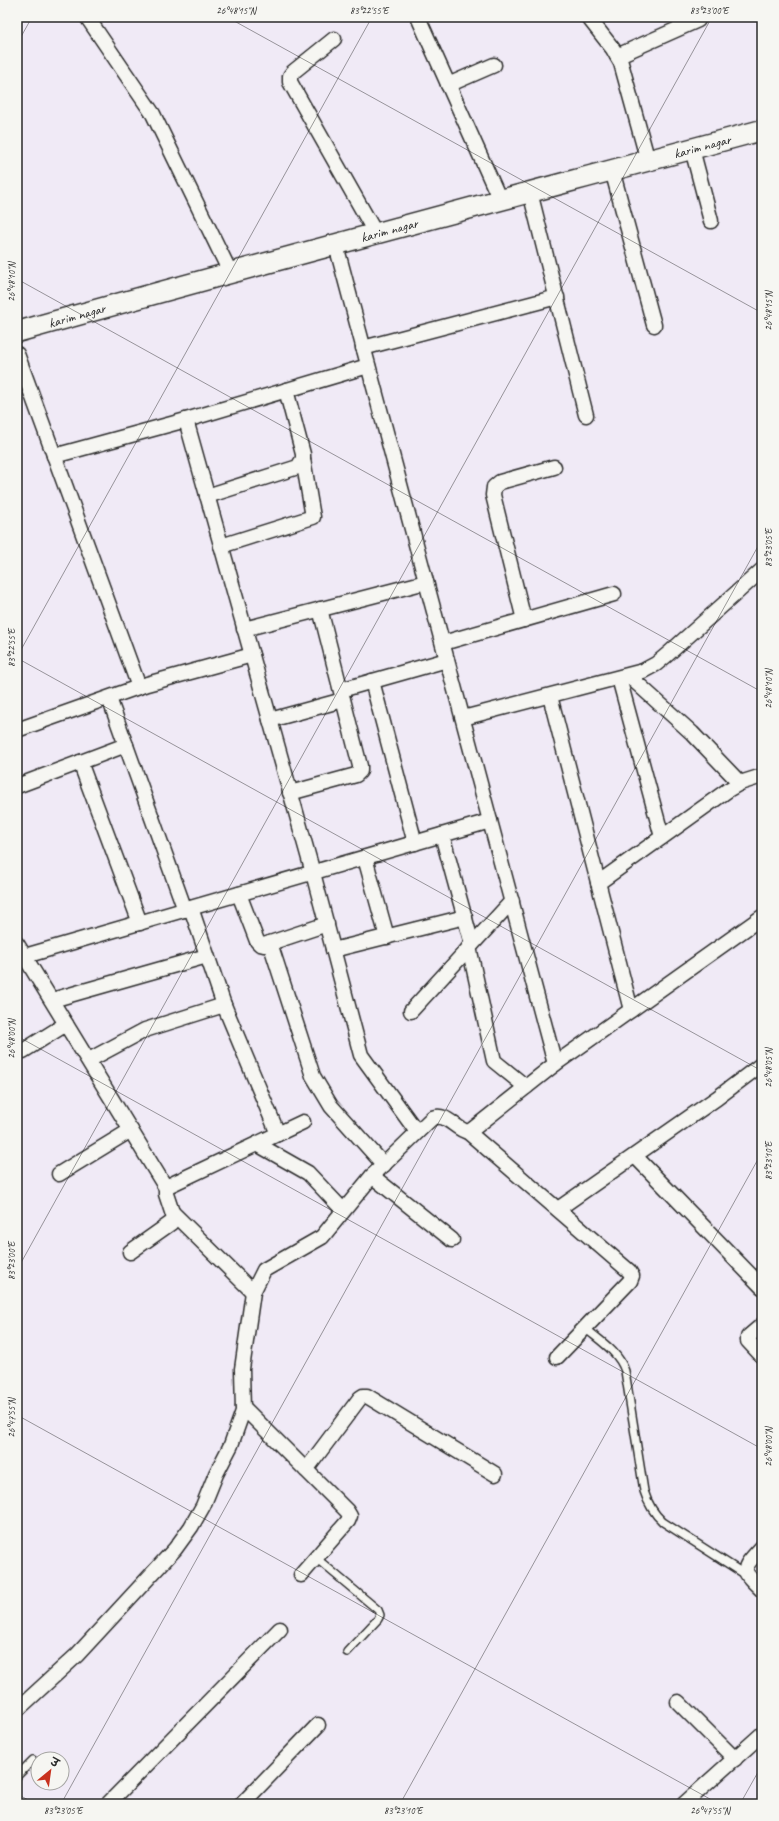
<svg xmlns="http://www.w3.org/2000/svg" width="779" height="1821" viewBox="0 0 779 1821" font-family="Caveat,'Playpen Sans Deva',sans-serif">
<rect width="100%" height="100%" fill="#f0eaf6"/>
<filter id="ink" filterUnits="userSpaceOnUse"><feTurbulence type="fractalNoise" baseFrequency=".025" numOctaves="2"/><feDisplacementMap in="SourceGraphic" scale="8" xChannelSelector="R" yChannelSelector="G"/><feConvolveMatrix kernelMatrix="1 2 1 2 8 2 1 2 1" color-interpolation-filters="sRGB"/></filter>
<g filter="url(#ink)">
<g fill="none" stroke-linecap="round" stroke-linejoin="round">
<g stroke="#2b2b2b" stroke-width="10">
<g id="lane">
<path d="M585,1328C599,1340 619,1352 625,1371L644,1491C648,1504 653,1513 663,1522L746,1575"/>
<polyline points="316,1558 378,1610 380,1615 378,1619 347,1652"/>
<polyline points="17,1776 33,1760"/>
</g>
</g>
<g stroke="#2b2b2b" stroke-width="17">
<g id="street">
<polyline points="87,17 153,114 230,272"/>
<polyline points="418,17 500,200"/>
<polyline points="588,17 613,49 621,63 648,161"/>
<polyline points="334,39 293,72 290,76 290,82 376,234"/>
<polyline points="617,56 698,20"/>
<polyline points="448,85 494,65"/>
<polyline points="692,149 711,221"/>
<polyline points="612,170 654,325"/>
<polyline points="530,192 586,415"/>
<polyline points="336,245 555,1064"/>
<polyline points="363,348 557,297"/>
<polyline points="17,354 139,687"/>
<polyline points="186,420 313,873 361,1055 417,1132"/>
<polyline points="54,456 186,420 368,366"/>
<polyline points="207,496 298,467 303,459 303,454 286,390"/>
<polyline points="221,546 313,517 303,459"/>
<polyline points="524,620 493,495 494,487 500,482 554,467"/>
<polyline points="244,629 426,582"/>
<polyline points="443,643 614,594"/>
<polyline points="629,676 692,733 740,783"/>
<polyline points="619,678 662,837"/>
<polyline points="372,681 415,843"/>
<polyline points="341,690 447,660"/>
<polyline points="550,696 631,1010"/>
<polyline points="109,698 185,910"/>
<polyline points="463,718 643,671 656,664 668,654 762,570"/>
<polyline points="270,720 343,700"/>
<polyline points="17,730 147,684 252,655"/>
<polyline points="80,762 140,923"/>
<polyline points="17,786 126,745"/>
<polyline points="290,793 356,775 360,771 360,766 320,609"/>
<polyline points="442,835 472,944"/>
<polyline points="365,858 387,937"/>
<polyline points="598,883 728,790 740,783 762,776"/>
<polyline points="239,894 257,941 260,944 264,945 327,924"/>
<polyline points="191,908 224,1005 278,1134"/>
<polyline points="270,943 313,1076 331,1106 384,1165"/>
<polyline points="17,944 166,1188"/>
<polyline points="469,947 494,1061 526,1087"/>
<polyline points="333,950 465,917"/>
<polyline points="25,956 490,821"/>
<polyline points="52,1000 207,956"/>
<polyline points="411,1011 512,901"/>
<polyline points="23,1051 66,1024"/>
<polyline points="89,1060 145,1030 224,1005"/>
<polyline points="468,1132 629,1271 632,1276 630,1281 557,1357"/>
<polyline points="257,1144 308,1173 343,1210"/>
<polyline points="635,1156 762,1287"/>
<polyline points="59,1174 131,1130"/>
<polyline points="372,1176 452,1240"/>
<polyline points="558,1209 717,1098 762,1064"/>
<polyline points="173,1213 253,1292"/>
<polyline points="130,1252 171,1223 174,1218 166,1194 166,1188 170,1185 303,1122"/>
<polyline points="762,1325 748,1337 748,1341 762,1356"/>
<polyline points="243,1407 347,1511 350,1516 348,1521 301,1575"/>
<polyline points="306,1470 360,1398 363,1396 367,1396 495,1474"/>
<path d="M762,1547C742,1570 739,1568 762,1590"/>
<polyline points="678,1702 735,1759"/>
<path d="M17,1710L77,1655L175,1549L191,1527L203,1506L216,1474L231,1445L243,1411L242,1369L253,1292L264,1270L322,1237L372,1176L432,1118C447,1112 454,1129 468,1132L473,1129L555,1064L762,917"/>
<polyline points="108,1804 280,1629"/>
<polyline points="242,1804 318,1725"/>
<polyline points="684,1804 762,1734"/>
</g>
</g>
<g stroke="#2b2b2b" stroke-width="23">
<g id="secondary">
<path id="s1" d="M17,332C265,262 513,197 762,130"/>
</g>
</g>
<use href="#lane" stroke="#f6f6f2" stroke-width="7"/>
<use href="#street" stroke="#f6f6f2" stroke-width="14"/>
<use href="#secondary" stroke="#f6f6f2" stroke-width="20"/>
</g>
</g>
<path fill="none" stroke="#2b2b2b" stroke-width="1" stroke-opacity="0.45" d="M227,17L762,313M17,44L32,17M17,279L762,692M17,657L372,17M17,658L762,1071M17,1036L762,1449M17,1270L712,17M17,1415L719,1804M17,1794L36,1804M61,1804L762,539M400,1804L762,1152M740,1804L762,1765"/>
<g text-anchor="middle" stroke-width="3" stroke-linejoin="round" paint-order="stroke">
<g font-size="14" fill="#2b2b2b" stroke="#f6f6f2">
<text dy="5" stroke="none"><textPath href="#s1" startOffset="710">karim nagar</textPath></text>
<text dy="5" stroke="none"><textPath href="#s1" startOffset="386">karim nagar</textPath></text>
<text dy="5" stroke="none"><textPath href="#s1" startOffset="62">karim nagar</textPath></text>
</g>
</g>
<rect width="779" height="1821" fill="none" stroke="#f6f6f2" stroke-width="44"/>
<g transform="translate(50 1771) rotate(29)"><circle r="19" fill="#f6f6f2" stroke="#a5a5a2"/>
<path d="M0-3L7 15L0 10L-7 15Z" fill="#c8321e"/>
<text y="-6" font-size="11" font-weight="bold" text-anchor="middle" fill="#2b2b2b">उ</text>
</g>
<rect x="22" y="22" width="735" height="1777" fill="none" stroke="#2b2b2b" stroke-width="1.5"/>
<g font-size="10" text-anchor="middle" fill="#2b2b2b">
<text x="236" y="14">26°48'15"N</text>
<text x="369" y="14">83°22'55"E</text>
<text x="709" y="14">83°23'00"E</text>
<text transform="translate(11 282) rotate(-90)" y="4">26°48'10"N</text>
<text transform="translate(768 311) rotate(-90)" y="4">26°48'15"N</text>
<text transform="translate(768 548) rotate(-90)" y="4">83°23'05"E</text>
<text transform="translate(11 648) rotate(-90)" y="4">83°22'55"E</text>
<text transform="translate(768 689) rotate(-90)" y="4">26°48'10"N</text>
<text transform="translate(11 1039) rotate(-90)" y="4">26°48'00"N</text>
<text transform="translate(768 1068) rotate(-90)" y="4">26°48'05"N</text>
<text transform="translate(768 1161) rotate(-90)" y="4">83°23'10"E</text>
<text transform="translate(11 1261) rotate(-90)" y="4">83°23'00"E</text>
<text transform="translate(11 1418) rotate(-90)" y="4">26°47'55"N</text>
<text transform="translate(768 1447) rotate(-90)" y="4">26°48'00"N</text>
<text x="63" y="1814">83°23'05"E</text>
<text x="403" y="1814">83°23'10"E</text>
<text x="710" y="1814">26°47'55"N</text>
</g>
</svg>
